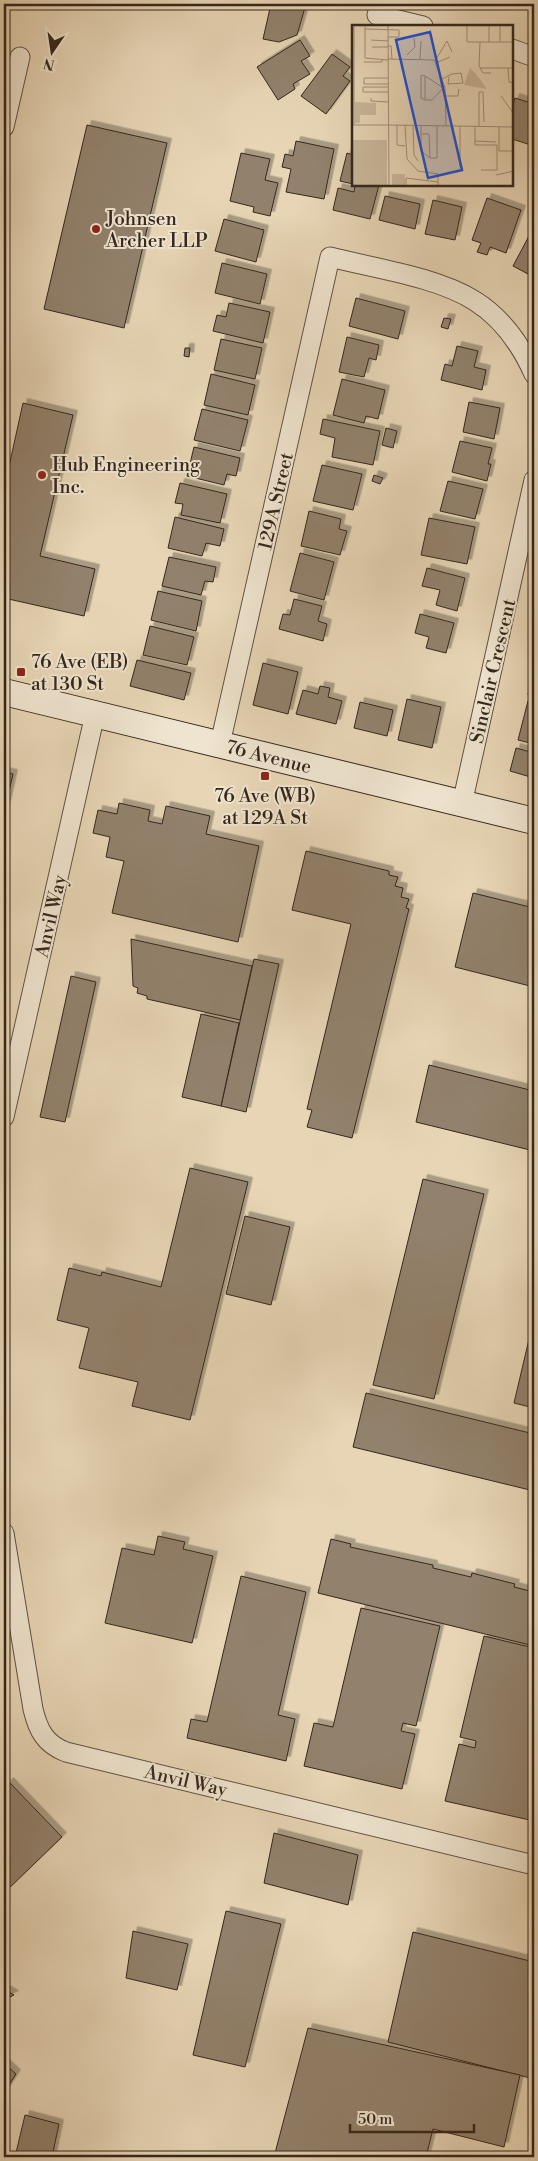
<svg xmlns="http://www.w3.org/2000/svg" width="538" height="2161" viewBox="0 0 538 2161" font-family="'Libre Bodoni',serif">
<defs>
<filter id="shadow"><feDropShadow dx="4.5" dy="-4.5" stdDeviation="0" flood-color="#0004"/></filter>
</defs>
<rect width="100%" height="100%" fill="#e7d5b5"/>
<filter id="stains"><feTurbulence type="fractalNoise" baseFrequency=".004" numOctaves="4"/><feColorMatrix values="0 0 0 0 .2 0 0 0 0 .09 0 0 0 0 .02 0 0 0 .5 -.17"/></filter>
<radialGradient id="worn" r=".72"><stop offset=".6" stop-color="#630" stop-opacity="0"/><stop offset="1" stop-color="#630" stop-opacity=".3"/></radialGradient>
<g fill="#92816c" stroke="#35271c" filter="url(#shadow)">
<polygon points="271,4 306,4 297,35 279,42 263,39"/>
<polygon points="515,4 534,4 534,8"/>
<polygon points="300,40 310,56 301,61 310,74 293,84 295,89 278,100 257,67"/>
<polygon points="332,54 350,67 343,76 350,81 326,114 301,96"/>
<polygon points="515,98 534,104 534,146 512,139 512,107"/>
<polygon points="87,125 167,143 124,328 44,309"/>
<polygon points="296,141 334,149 324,199 286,192 291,169 282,167 285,154 293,156"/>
<polygon points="241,153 270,159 265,180 278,183 270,216 253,212 254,207 230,201"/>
<polygon points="347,153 353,155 353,184 340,181"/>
<polygon points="355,185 379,185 370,219 333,210 338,188 354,192"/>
<polygon points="385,196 420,204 415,229 379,220"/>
<polygon points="487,198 521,210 506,253 490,247 487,255 477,252 481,243 472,240"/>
<polygon points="433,200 462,207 455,240 425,234"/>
<polygon points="224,219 264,230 256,262 215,251"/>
<polygon points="529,236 534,239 534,267 532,266 528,274 513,266"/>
<polygon points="222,263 267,274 260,304 215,293"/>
<polygon points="356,298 405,311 398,339 349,326"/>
<polygon points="229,303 270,312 263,343 213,331 217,315 226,317"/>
<polygon points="444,318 451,319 448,329 441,327"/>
<polygon points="347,337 379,345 376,360 369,358 364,377 339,372"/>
<polygon points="221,339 262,348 255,379 214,370"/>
<polygon points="457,346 478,351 474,367 486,370 482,390 441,380 445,364 452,366"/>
<polygon points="185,348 190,348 189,357 184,356"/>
<polygon points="211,374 255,385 248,415 204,405"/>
<polygon points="342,379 385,390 378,419 366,416 364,423 333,415"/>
<polygon points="469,402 500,408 494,439 463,432"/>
<polygon points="23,403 73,415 40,556 95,569 84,616 4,598 4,489"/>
<polygon points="202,409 248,420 240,451 194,440"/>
<polygon points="323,419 380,431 373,465 332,457 335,438 320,434"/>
<polygon points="386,428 397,431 393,448 382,445"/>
<polygon points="460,441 492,448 488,464 491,464 487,481 452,472"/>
<polygon points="194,447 240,458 236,476 227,474 224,485 187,476"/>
<polygon points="322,465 362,474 353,510 313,501"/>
<polygon points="374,475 383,478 380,484 372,481"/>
<polygon points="448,481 483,489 475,519 440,511"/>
<polygon points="180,483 227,494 220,523 181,515 183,504 175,503"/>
<polygon points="309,511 341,519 339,529 347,531 340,555 301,546"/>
<polygon points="175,517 224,529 220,546 206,543 202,556 168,548"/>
<polygon points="429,518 475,527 467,564 421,555"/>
<polygon points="300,553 334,562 324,600 290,591"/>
<polygon points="169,557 216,567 213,582 205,581 201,595 162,586"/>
<polygon points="427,568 465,578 457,611 436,605 440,590 422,586"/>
<polygon points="158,591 202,601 196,631 151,620"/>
<polygon points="294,599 322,606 318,621 327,624 323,641 279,629 283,614 290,615"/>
<polygon points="420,614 454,623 446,653 426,648 429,637 415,633"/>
<polygon points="150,626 194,637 187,665 143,655"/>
<polygon points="137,660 191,673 184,700 130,686"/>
<polygon points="263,663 298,672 288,714 253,705"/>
<polygon points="534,663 534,697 528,695"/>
<polygon points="320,686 330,688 328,697 342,701 336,724 296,714 303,690 318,694"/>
<polygon points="407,699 441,707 432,748 398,740"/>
<polygon points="528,701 534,703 534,744 518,740"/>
<polygon points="360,702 393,710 387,736 354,728"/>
<polygon points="516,748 534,753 534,778 510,771"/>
<polygon points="4,772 13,774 4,814"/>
<polygon points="119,803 150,810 148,821 162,824 166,806 210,816 206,834 259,846 238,942 112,913 124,861 106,857 110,837 93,833 98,810 117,814"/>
<polygon points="306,851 389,871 389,875 398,877 395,886 403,888 401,897 409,899 406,908 409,909 352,1138 307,1127 312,1110 307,1109 351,924 292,910"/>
<polygon points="473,893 534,908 534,987 455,967"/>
<polygon points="131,939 252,966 240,1020 147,999 147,996 137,993 138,988 133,986"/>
<polygon points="254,959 279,964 246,1112 221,1106"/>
<polygon points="71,976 96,982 65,1122 40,1117"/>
<polygon points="201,1014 239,1023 221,1106 182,1097"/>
<polygon points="429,1065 534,1091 534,1151 416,1122"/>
<polygon points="190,1168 248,1182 190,1420 132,1406 138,1382 79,1368 89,1328 57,1320 69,1268 101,1276 102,1272 161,1287"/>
<polygon points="423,1179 484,1194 434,1399 373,1385"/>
<polygon points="245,1216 290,1227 271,1305 226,1294"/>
<polygon points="534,1318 534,1408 514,1403"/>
<polygon points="366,1393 534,1434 534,1491 353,1447"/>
<polygon points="158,1536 185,1542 183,1549 213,1556 192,1643 105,1623 122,1548 154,1555"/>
<polygon points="331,1539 351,1544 350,1547 433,1565 433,1568 471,1577 472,1573 515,1584 514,1587 534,1592 534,1646 318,1593"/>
<polygon points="241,1576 306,1592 278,1715 295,1719 286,1761 187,1738 191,1719 207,1722"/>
<polygon points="361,1608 440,1626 416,1726 403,1723 401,1731 415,1734 402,1789 304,1766 314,1723 333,1727"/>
<polygon points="484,1636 534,1648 534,1821 445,1801 459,1744 475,1748 476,1741 460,1737"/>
<polygon points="9,1782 62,1837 4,1893 4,1788"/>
<polygon points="274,1833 358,1855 348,1905 264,1883"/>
<polygon points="226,1911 281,1924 245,2067 193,2055"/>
<polygon points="133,1931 188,1944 177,1990 126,1978"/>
<polygon points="413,1932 534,1962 534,2079 388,2042"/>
<polygon points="4,1989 14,1995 4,2000"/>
<polygon points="308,2028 520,2075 504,2147 433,2129 426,2157 274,2157"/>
<polygon points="4,2063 16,2074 4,2093"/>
<polygon points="25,2115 59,2124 52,2157 15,2157"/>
</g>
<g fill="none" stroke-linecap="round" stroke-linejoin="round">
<g stroke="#625242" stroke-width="21">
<g id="minor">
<polyline points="380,4 377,15 423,26"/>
<polyline points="512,49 534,57"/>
<polyline points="4,127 20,57"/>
<path d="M220,744L330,257C373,268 438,277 475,301C502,318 521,345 534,374"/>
<polyline points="462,804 534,480"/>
<polyline points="4,1117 95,714"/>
<path d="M4,1533L33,1709C38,1730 45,1744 66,1752L534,1865"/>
</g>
</g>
<g stroke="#35271c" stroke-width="28">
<polyline id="secondary" points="4,692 534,821"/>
</g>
<use href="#minor" stroke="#efe4cf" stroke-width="19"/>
<use href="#secondary" stroke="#efe4cf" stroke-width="26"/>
</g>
<g fill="#8f2418" stroke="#efe4cf" stroke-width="2">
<circle cx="96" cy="229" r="5"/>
<circle cx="42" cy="475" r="5"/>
<rect x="16" y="667" width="10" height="10" rx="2.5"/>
<rect x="260" y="771" width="10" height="10" rx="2.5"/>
</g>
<g text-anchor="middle" stroke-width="4" stroke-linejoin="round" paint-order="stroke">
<g font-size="19" fill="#35271c" stroke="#efe4cf" text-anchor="start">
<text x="106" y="225">Johnsen<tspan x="106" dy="22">Archer LLP</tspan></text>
<text x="52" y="471">Hub Engineering<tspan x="52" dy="22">Inc.</tspan></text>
<text x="31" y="668">76 Ave (EB)<tspan x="31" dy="22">at 130 St</tspan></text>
<text x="265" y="802" text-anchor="middle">76 Ave (WB)<tspan x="265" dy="22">at 129A St</tspan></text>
</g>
<g font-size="19" fill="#35271c" stroke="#efe4cf">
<text transform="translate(275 501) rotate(-77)" y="7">129A Street</text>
<text transform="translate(492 671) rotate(-77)" y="7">Sinclair Crescent</text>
<text transform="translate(269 756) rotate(14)" y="7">76 Avenue</text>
<text transform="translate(50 916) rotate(-77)" y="7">Anvil Way</text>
<text transform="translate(186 1780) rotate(13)" y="7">Anvil Way</text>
</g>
</g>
<g transform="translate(352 25)">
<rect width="161" height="161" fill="#e7d5b5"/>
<path d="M0,115H35V161H0Z" fill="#c9b79b"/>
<path d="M118,43L124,49L135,64L112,60ZM3,77L24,78V90H8V98H3Z" fill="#c9b79b"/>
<path d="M5,119L29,120V136L5,135ZM0,145H8V161H0ZM40,149H53V161H40Z" fill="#c9b79b"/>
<path fill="none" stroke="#a08f78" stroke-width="1" d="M13,0V33L36,35M36,0L37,161M115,0V17H162M137,0V17M148,0V17M13,4L47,5V12H36M19,15L36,16M128,17L127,41L131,48H139M36,21H39L40,34M20,22H36M55,30L63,22L62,13M36,34L82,35L93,62L94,101M68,34L69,16M83,36L95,16L100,27M12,37H30V34M84,38L98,32M128,43H162M156,43L157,57L162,58M73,51L90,62M36,53H12V59H36M90,54L100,49L109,48L111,58L96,59L97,52M36,62H11V67H36M94,71H106L107,64M149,71L162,89M19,73V76L36,77M73,74V51L69,50V73L73,75H80L93,61M1,100H37M2,100V0M37,100L162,102M45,100V120L53,121M53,100L55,134L66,146L86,149V161M69,100V126L78,133H85V101M61,101L62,130L66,136M127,101V67H131L132,97M108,102V142L111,143M123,102V120H145V145H129M147,102V126H162M69,109H77L78,133M123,116L144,117M144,150L162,146M54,161V153L86,157"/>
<path fill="#1d4ed8" fill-opacity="0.15" stroke="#1d4ed8" stroke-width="2.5" d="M78,7L110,145L76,153L44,15Z"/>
<rect width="161" height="161" fill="none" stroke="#35271c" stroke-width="2.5"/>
</g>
<rect width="538" height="2161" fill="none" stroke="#e7d5b5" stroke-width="20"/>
<rect x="5" y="5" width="528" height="2151" fill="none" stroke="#35271c" stroke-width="2.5"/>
<rect x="10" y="10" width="518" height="2141" fill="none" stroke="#35271c"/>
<g transform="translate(52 52) rotate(193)" stroke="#efe4cf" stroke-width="4" paint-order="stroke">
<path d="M0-4L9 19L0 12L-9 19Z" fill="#35271c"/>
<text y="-8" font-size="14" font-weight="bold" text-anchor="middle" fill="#35271c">N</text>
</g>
<path d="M350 2124v8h124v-8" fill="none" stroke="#35271c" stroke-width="2.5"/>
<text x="358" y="2124" font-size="15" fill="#35271c" stroke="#efe4cf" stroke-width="4" paint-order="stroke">50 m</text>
<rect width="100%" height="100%" filter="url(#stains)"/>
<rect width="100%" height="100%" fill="url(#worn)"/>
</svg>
